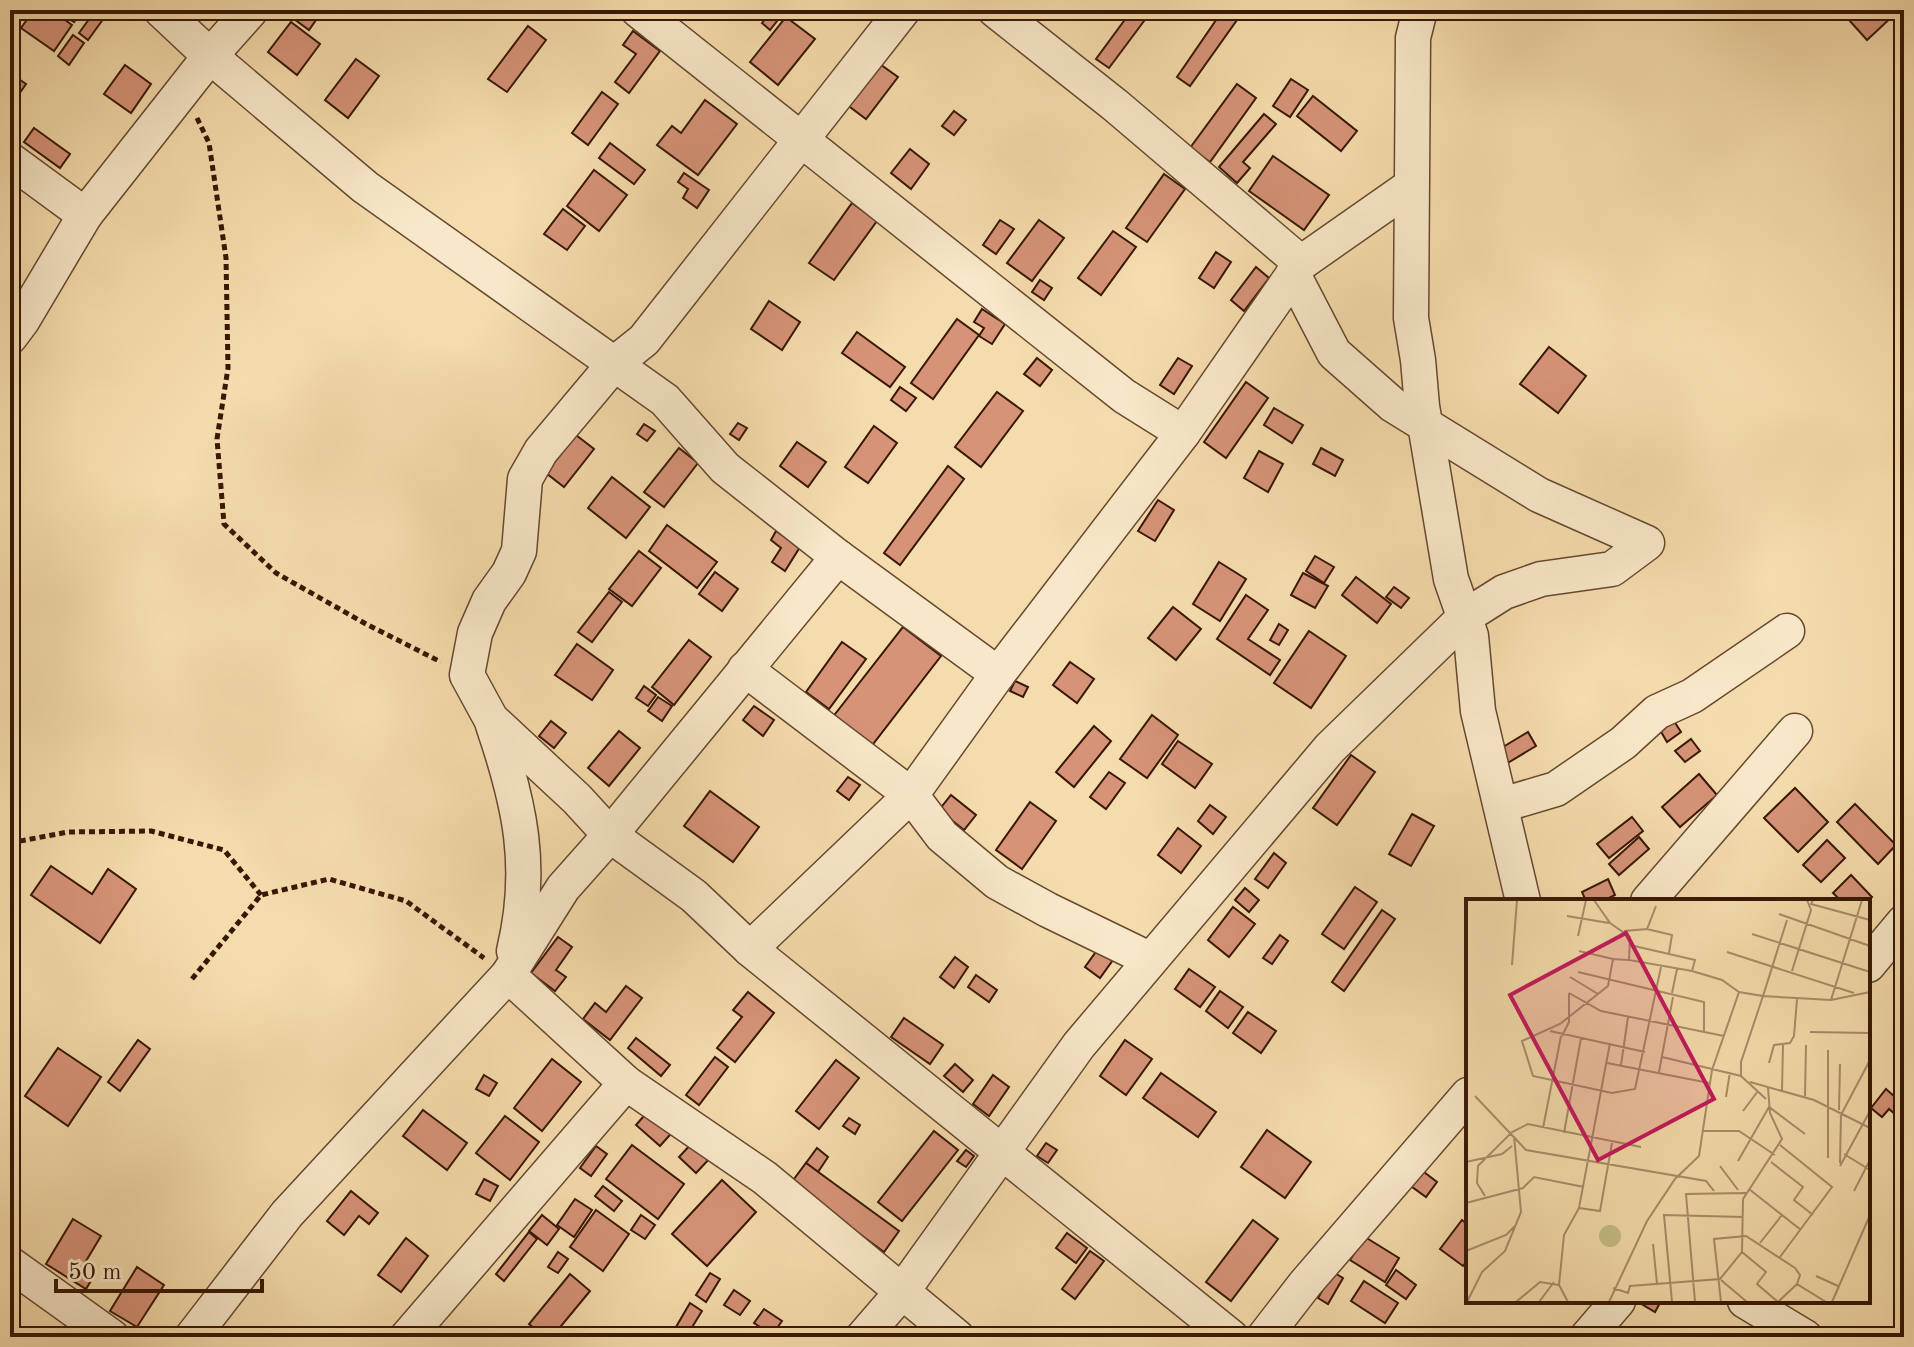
<svg xmlns="http://www.w3.org/2000/svg" width="1914" height="1347" viewBox="0 0 1914 1347" font-family="'Old Standard TT',serif">
<rect width="100%" height="100%" fill="#f5dcac"/>
<filter id="stains"><feTurbulence type="fractalNoise" baseFrequency=".0025" numOctaves="4"/><feColorMatrix values="0 0 0 0 .2 0 0 0 0 .09 0 0 0 0 .02 0 0 0 .5 -.17"/></filter>
<radialGradient id="worn" r=".72"><stop offset=".6" stop-color="#630" stop-opacity="0"/><stop offset="1" stop-color="#630" stop-opacity=".3"/></radialGradient>
<g fill="#d69378" stroke="#381706" stroke-width="2">
<polygon points="34,10 51,10 72,25 54,51 21,28"/>
<polygon points="57,10 83,10 74,22"/>
<polygon points="301,10 323,10 309,30 294,19"/>
<polygon points="772,10 784,12 770,30 762,23"/>
<polygon points="1132,10 1138,10 1147,17 1109,68 1096,59"/>
<polygon points="1223,10 1237,20 1190,86 1177,77"/>
<polygon points="1840,10 1892,10 1895,14 1867,40"/>
<polygon points="95,11 104,18 88,40 79,33"/>
<polygon points="786,17 815,39 778,85 750,62"/>
<polygon points="291,22 320,44 297,75 268,52"/>
<polygon points="528,26 546,40 507,92 488,79"/>
<polygon points="633,31 660,51 629,93 615,82 636,54 623,45"/>
<polygon points="73,35 84,43 69,65 58,56"/>
<polygon points="356,59 379,76 348,118 325,100"/>
<polygon points="877,62 898,77 866,119 846,104"/>
<polygon points="125,65 151,84 131,113 104,94"/>
<polygon points="10,73 26,84 10,107"/>
<polygon points="1291,79 1308,90 1290,117 1273,106"/>
<polygon points="1237,84 1256,98 1210,162 1190,148"/>
<polygon points="602,92 618,104 588,145 572,133"/>
<polygon points="1313,96 1357,131 1341,151 1297,116"/>
<polygon points="705,100 737,124 698,175 657,145 672,126 681,133"/>
<polygon points="954,111 966,120 954,135 942,126"/>
<polygon points="1264,114 1276,124 1243,162 1250,168 1237,183 1219,167"/>
<polygon points="34,128 70,154 60,168 24,142"/>
<polygon points="610,143 645,170 634,184 599,158"/>
<polygon points="910,149 929,164 911,189 891,173"/>
<polygon points="1273,156 1329,195 1304,230 1249,191"/>
<polygon points="594,170 627,195 599,231 567,206"/>
<polygon points="684,173 709,190 697,208 683,198 688,189 678,182"/>
<polygon points="1164,174 1185,189 1147,242 1126,228"/>
<polygon points="852,203 877,221 834,280 809,263"/>
<polygon points="563,209 585,226 567,250 544,234"/>
<polygon points="1000,220 1014,229 996,254 983,245"/>
<polygon points="1039,220 1064,238 1032,281 1007,263"/>
<polygon points="1113,231 1136,247 1101,295 1078,278"/>
<polygon points="1216,252 1231,262 1214,288 1199,278"/>
<polygon points="1256,267 1269,278 1244,311 1231,300"/>
<polygon points="1040,280 1052,288 1044,300 1032,292"/>
<polygon points="769,301 800,322 782,350 751,329"/>
<polygon points="982,309 1005,324 992,344 979,336 984,328 974,322"/>
<polygon points="957,319 979,335 933,399 911,383"/>
<polygon points="857,332 905,367 890,387 842,353"/>
<polygon points="1549,347 1586,376 1558,413 1520,384"/>
<polygon points="1037,358 1052,370 1040,386 1024,374"/>
<polygon points="1178,358 1192,366 1174,394 1160,385"/>
<polygon points="1246,382 1268,398 1226,458 1204,442"/>
<polygon points="900,387 916,398 906,411 891,400"/>
<polygon points="997,392 1023,411 981,467 955,447"/>
<polygon points="1274,408 1303,425 1292,443 1264,425"/>
<polygon points="738,423 747,428 739,440 730,434"/>
<polygon points="644,424 655,431 647,441 637,434"/>
<polygon points="874,426 897,443 868,483 845,467"/>
<polygon points="576,435 594,449 564,487 546,473"/>
<polygon points="797,442 826,462 808,487 780,466"/>
<polygon points="679,448 698,463 664,507 644,492"/>
<polygon points="1321,448 1343,460 1335,476 1313,464"/>
<polygon points="1259,451 1283,464 1268,492 1244,478"/>
<polygon points="948,466 964,479 900,565 884,553"/>
<polygon points="612,477 650,507 626,538 588,508"/>
<polygon points="1158,500 1174,510 1155,541 1138,531"/>
<polygon points="667,525 717,562 697,588 649,551"/>
<polygon points="776,531 800,547 785,571 772,562 781,548 771,540"/>
<polygon points="639,551 661,568 632,606 609,589"/>
<polygon points="1315,556 1334,567 1324,583 1306,571"/>
<polygon points="1219,562 1246,579 1220,621 1193,604"/>
<polygon points="715,572 738,589 722,611 699,594"/>
<polygon points="1303,573 1328,586 1315,608 1291,595"/>
<polygon points="1356,577 1391,604 1377,623 1342,595"/>
<polygon points="1394,587 1409,598 1401,608 1386,597"/>
<polygon points="609,592 622,602 592,642 578,632"/>
<polygon points="1246,595 1268,610 1248,639 1280,660 1270,675 1217,639"/>
<polygon points="1173,607 1201,629 1176,660 1148,638"/>
<polygon points="1279,624 1288,630 1279,645 1270,640"/>
<polygon points="903,627 941,656 870,748 832,718"/>
<polygon points="1309,631 1346,656 1311,708 1274,683"/>
<polygon points="689,640 711,657 674,705 652,687"/>
<polygon points="842,642 866,659 829,709 806,692"/>
<polygon points="577,644 613,670 592,700 555,675"/>
<polygon points="1070,662 1094,679 1077,703 1053,685"/>
<polygon points="1015,681 1028,687 1023,697 1010,691"/>
<polygon points="644,686 656,695 648,706 636,698"/>
<polygon points="658,697 672,706 662,721 648,711"/>
<polygon points="754,706 774,720 763,736 743,720"/>
<polygon points="1152,715 1178,735 1147,778 1120,759"/>
<polygon points="551,721 566,733 554,748 539,736"/>
<polygon points="1674,721 1681,732 1667,742 1660,730"/>
<polygon points="1094,726 1111,741 1074,787 1056,772"/>
<polygon points="619,731 640,748 609,786 588,768"/>
<polygon points="1528,732 1536,746 1506,764 1498,750"/>
<polygon points="1691,739 1700,751 1685,762 1675,751"/>
<polygon points="1178,741 1212,764 1195,788 1162,764"/>
<polygon points="1351,755 1375,772 1337,825 1313,808"/>
<polygon points="1109,772 1125,783 1106,809 1090,797"/>
<polygon points="1699,774 1717,795 1680,827 1662,807"/>
<polygon points="848,777 860,785 849,800 837,791"/>
<polygon points="1795,788 1828,822 1798,852 1764,818"/>
<polygon points="710,791 759,827 733,862 684,826"/>
<polygon points="951,795 976,815 964,830 939,810"/>
<polygon points="1030,802 1056,821 1022,869 996,850"/>
<polygon points="1855,804 1896,845 1878,864 1837,822"/>
<polygon points="1210,805 1226,817 1213,834 1198,821"/>
<polygon points="1412,814 1434,826 1411,866 1389,854"/>
<polygon points="1632,817 1643,831 1609,858 1597,844"/>
<polygon points="1178,828 1201,846 1181,873 1158,855"/>
<polygon points="1639,837 1649,849 1619,875 1609,864"/>
<polygon points="1827,840 1845,858 1821,882 1803,865"/>
<polygon points="1274,853 1286,863 1268,888 1255,879"/>
<polygon points="51,866 92,894 108,869 136,889 100,943 31,895"/>
<polygon points="1851,875 1872,897 1868,901 1841,901 1833,893"/>
<polygon points="1608,879 1615,895 1603,901 1586,901 1582,892"/>
<polygon points="1355,887 1377,902 1344,949 1322,934"/>
<polygon points="1245,888 1259,900 1249,912 1235,900"/>
<polygon points="1233,907 1255,924 1229,957 1208,940"/>
<polygon points="1382,910 1395,919 1344,991 1332,982"/>
<polygon points="1280,935 1288,941 1272,964 1263,958"/>
<polygon points="558,937 572,947 556,970 566,977 555,991 531,973"/>
<polygon points="1103,942 1118,953 1100,978 1085,967"/>
<polygon points="955,957 968,967 954,988 940,977"/>
<polygon points="1189,969 1215,987 1200,1007 1175,989"/>
<polygon points="976,975 997,990 989,1002 968,987"/>
<polygon points="626,986 642,998 610,1040 583,1019 595,1003 606,1012"/>
<polygon points="1220,991 1243,1007 1228,1028 1206,1011"/>
<polygon points="748,992 774,1013 735,1062 717,1048 742,1017 733,1010"/>
<polygon points="1248,1012 1276,1031 1261,1053 1233,1033"/>
<polygon points="904,1018 943,1045 930,1064 891,1037"/>
<polygon points="636,1038 670,1065 661,1076 628,1048"/>
<polygon points="138,1040 150,1049 120,1091 108,1082"/>
<polygon points="1125,1040 1152,1059 1126,1095 1100,1076"/>
<polygon points="58,1048 101,1077 68,1126 25,1096"/>
<polygon points="715,1057 728,1067 699,1105 686,1095"/>
<polygon points="552,1059 581,1082 542,1131 514,1108"/>
<polygon points="836,1060 859,1078 819,1129 796,1111"/>
<polygon points="955,1064 973,1080 963,1092 944,1076"/>
<polygon points="1161,1073 1216,1112 1198,1137 1143,1098"/>
<polygon points="484,1075 497,1083 489,1096 476,1089"/>
<polygon points="993,1075 1009,1087 989,1116 973,1104"/>
<polygon points="1886,1089 1904,1105 1904,1122 1889,1109 1882,1117 1871,1108"/>
<polygon points="651,1108 676,1128 660,1146 636,1125"/>
<polygon points="423,1110 467,1143 447,1170 403,1136"/>
<polygon points="505,1116 539,1142 510,1180 476,1153"/>
<polygon points="849,1118 860,1125 855,1134 843,1126"/>
<polygon points="1267,1130 1311,1162 1285,1198 1241,1167"/>
<polygon points="934,1131 958,1150 902,1221 878,1202"/>
<polygon points="694,1141 711,1157 696,1173 679,1157"/>
<polygon points="1046,1143 1057,1150 1048,1163 1037,1156"/>
<polygon points="632,1145 684,1184 658,1219 606,1179"/>
<polygon points="596,1146 607,1154 591,1176 580,1168"/>
<polygon points="817,1148 828,1157 818,1172 806,1163"/>
<polygon points="966,1150 974,1156 966,1167 957,1161"/>
<polygon points="806,1163 899,1231 884,1252 791,1183"/>
<polygon points="1420,1169 1437,1182 1426,1197 1408,1184"/>
<polygon points="484,1179 498,1186 490,1201 476,1194"/>
<polygon points="722,1180 756,1212 707,1266 672,1234"/>
<polygon points="603,1186 622,1201 614,1211 595,1196"/>
<polygon points="351,1191 378,1213 369,1224 359,1216 344,1235 327,1221"/>
<polygon points="575,1199 592,1210 574,1237 557,1225"/>
<polygon points="596,1210 629,1234 603,1271 570,1247"/>
<polygon points="542,1215 559,1229 547,1245 529,1231"/>
<polygon points="641,1215 655,1225 645,1239 631,1230"/>
<polygon points="73,1219 101,1236 80,1271 92,1279 86,1289 46,1264"/>
<polygon points="1253,1220 1278,1239 1231,1301 1206,1282"/>
<polygon points="1462,1220 1468,1225 1468,1260 1463,1266 1440,1249"/>
<polygon points="529,1232 537,1239 504,1281 496,1274"/>
<polygon points="1067,1233 1087,1248 1076,1263 1056,1248"/>
<polygon points="1365,1237 1399,1258 1385,1282 1350,1260"/>
<polygon points="406,1238 428,1256 401,1292 378,1275"/>
<polygon points="1090,1251 1104,1261 1075,1299 1062,1289"/>
<polygon points="558,1252 568,1259 558,1273 548,1267"/>
<polygon points="137,1267 164,1285 137,1327 110,1311"/>
<polygon points="1396,1270 1416,1285 1406,1299 1386,1285"/>
<polygon points="1333,1272 1343,1278 1328,1304 1318,1298"/>
<polygon points="710,1273 720,1279 706,1302 696,1295"/>
<polygon points="570,1274 590,1291 552,1337 545,1337 529,1324"/>
<polygon points="1364,1281 1398,1303 1385,1323 1351,1301"/>
<polygon points="734,1290 750,1301 740,1315 724,1305"/>
<polygon points="1641,1301 1661,1301 1655,1312 1640,1303"/>
<polygon points="690,1303 702,1311 686,1337 682,1337 673,1332"/>
<polygon points="764,1309 782,1321 772,1335 754,1323"/>
</g>
<g fill="none" stroke-linecap="round" stroke-linejoin="round">
<g stroke="#674830" stroke-width="37">
<g id="minor">
<polyline points="161,10 210,56 365,187 665,400 725,468 838,557 998,674"/>
<polyline points="638,10 1124,396 1183,433"/>
<polyline points="903,10 644,340 614,364 541,451 525,479 519,551 509,573 489,601 475,633 467,675 491,719 577,799 610,835 694,896 750,949 1231,1337"/>
<polyline points="995,10 1115,105 1301,263"/>
<polyline points="1420,10 1413,38 1411,318 1418,360 1422,406 1451,579 1471,636 1478,711 1523,901"/>
<polyline points="10,160 85,215"/>
<polyline points="10,337 22,321 85,215 210,56 251,10"/>
<polyline points="745,669 911,795 942,836 997,882 1048,910 1149,959"/>
<path d="M493,725C520,804 534,868 514,951"/>
<polyline points="1502,805 1556,789 1623,743 1657,712 1692,696 1787,631"/>
<polyline points="1648,901 1795,731"/>
<polyline points="750,949 911,795 998,674 1183,433 1301,263 1411,186"/>
<polyline points="1868,965 1904,922"/>
<polyline points="508,975 626,1083 765,1178 957,1337"/>
<polyline points="10,1264 112,1337"/>
<polyline points="1745,1301 1805,1337"/>
<polyline points="192,1337 287,1214 508,975 563,888 610,835 838,557"/>
<polyline points="407,1337 626,1083"/>
<polyline points="863,1337 901,1293 1079,1045 1330,748 1466,616 1504,592 1541,579 1612,569 1647,543 1539,495 1393,405 1334,353 1293,274"/>
<polyline points="1264,1337 1305,1284 1468,1095"/>
<polyline points="1587,1337 1618,1301"/>
</g>
</g>
<g stroke="#381706" stroke-width="5" stroke-dasharray="6 4" stroke-linecap="butt">
<polyline points="197,118 209,143 226,258 228,368 217,439 224,524 276,573 366,624 441,662"/>
<polyline points="10,843 68,832 151,831 224,850 261,895"/>
<polyline points="192,979 261,895 329,879 406,901 484,958"/>
</g>
<use href="#minor" stroke="#f8e8c9" stroke-width="34"/>
</g>
<g transform="translate(1466 899)">
<rect width="404" height="404" fill="#f5dcac"/>
<path d="M133 337a11 11 0 1 1 22 0a11 11 0 1 1-22 0Z" fill="#c4be84"/>
<path fill="none" stroke="#a98d6a" stroke-width="2" d="M128,1L144,24L164,38L163,61L226,72L256,81L273,93L297,97L321,21M347,1L345,5L404,21M313,15L404,47M101,17L143,24M181,30L206,36L203,54M158,32L181,30L190,7M286,35L404,73M112,37L120,1M164,46L229,61L226,72M113,52L147,60M261,53L388,94M163,61L147,60L142,87L94,125L56,142L67,177L146,194L169,190L195,68M46,66L51,1M326,72L345,11L341,1M112,73L238,103V132M104,78L132,95M103,94L135,112L258,137M206,94L211,70M365,101L396,1M84,132L179,153M344,133L404,134M96,137L103,123V94M362,151V259M196,158L275,177L300,200M141,164L243,184M303,164L308,146L324,144L328,137L331,100M155,166L162,118M193,173L207,98M275,177V163L297,97L365,101L404,93M284,183L348,201L404,229M316,191L317,146M9,197L60,251L240,282L248,292M339,197L340,146M260,198L264,173M373,211L374,165M277,212L292,192M376,214L404,161M77,229L95,137M236,232H273L309,256M98,234L115,139M378,255L404,271M272,262L303,208L339,235M0,263L36,255L46,247M305,263L337,288L328,301L347,316M374,264L375,214M254,267L272,291M374,267L404,212M283,290L335,331M388,292L404,261M19,297L11,284L12,267L46,233L62,225L175,248M0,304L57,289L68,278L118,288M113,309L134,312L146,244M294,344L316,316M187,345L191,385M0,352L40,336L49,327M276,353L300,373L291,385L312,403M314,358L366,288L314,246M350,377L372,387M255,381L281,403M147,389L162,394L164,387L254,380L276,353L277,300L316,240L304,214L302,189M1,403L16,373L39,352L55,313L48,237M50,403L74,383L93,386M73,403L88,383M102,403L93,386L98,336L113,309L144,144M143,403L181,322L209,280L233,257L246,171L273,93M206,403L198,316L277,318M229,403L220,295L280,294M255,403L248,340L280,337L329,369L334,376L331,385L360,403M312,403L331,385M366,403L404,316"/>
<path fill="#c2185b" fill-opacity="0.15" stroke="#c2185b" stroke-width="4" d="M160,34L248,200L132,261L44,96Z"/>
<rect width="404" height="404" fill="none" stroke="#381706" stroke-width="4"/>
</g>
<rect width="1914" height="1347" fill="none" stroke="#f5dcac" stroke-width="40"/>
<rect x="12" y="12" width="1890" height="1323" fill="none" stroke="#381706" stroke-width="4"/>
<rect x="20" y="20" width="1874" height="1307" fill="none" stroke="#381706" stroke-width="2"/>
<path d="M56 1279v12h206v-12" fill="none" stroke="#381706" stroke-width="4"/>
<text x="68" y="1279" font-size="24" fill="#381706" stroke="#f8e8c9" stroke-width="6" paint-order="stroke">50 m</text>
<rect width="100%" height="100%" filter="url(#stains)"/>
<rect width="100%" height="100%" fill="url(#worn)"/>
</svg>
